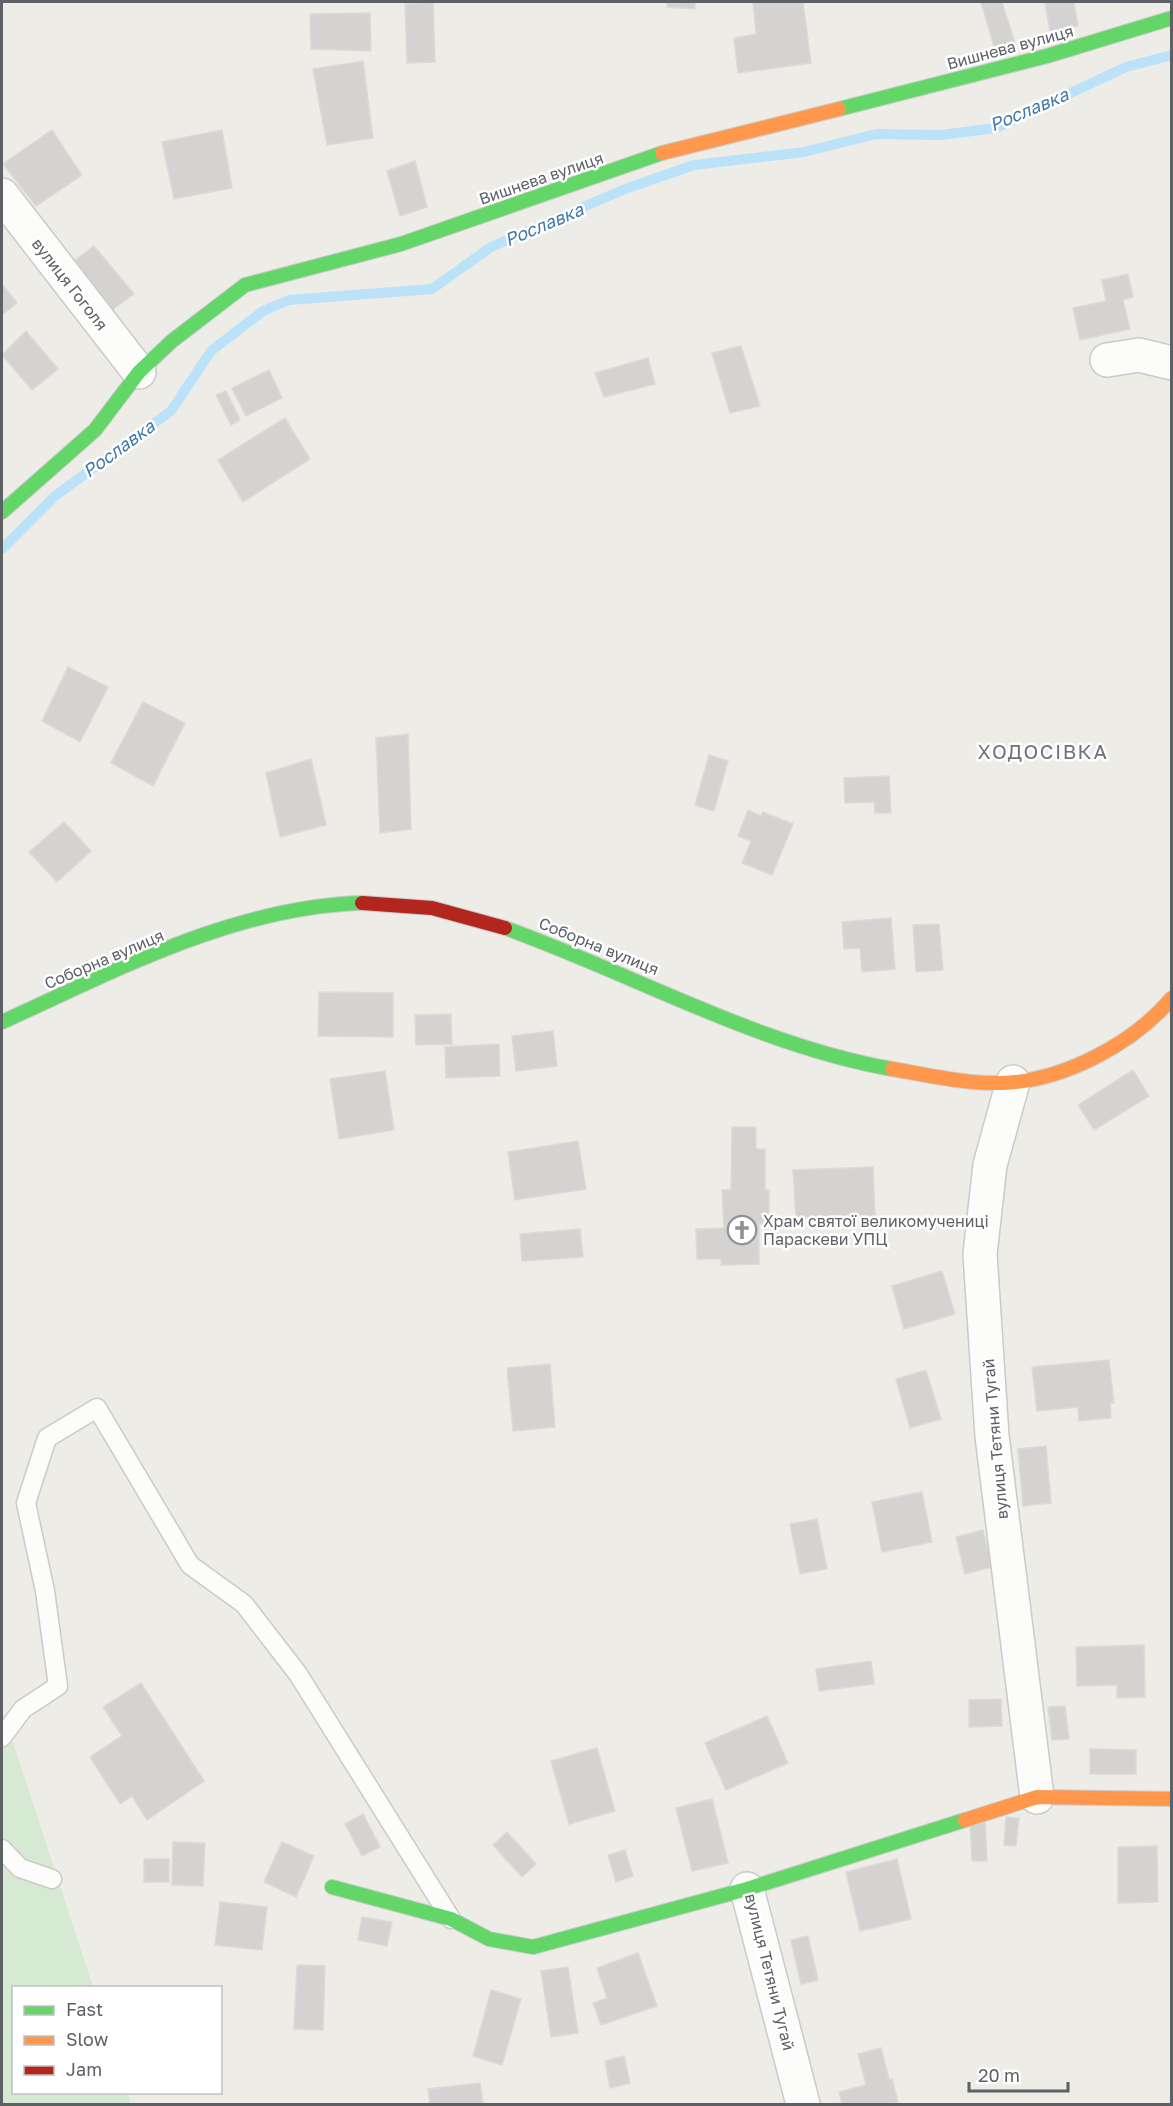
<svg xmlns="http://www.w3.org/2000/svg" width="1173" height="2106" viewBox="0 0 1173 2106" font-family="'Golos Text',sans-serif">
<rect width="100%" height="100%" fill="#edece7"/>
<polygon fill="#d6e9d3" points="2,1709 93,1987 14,1988 14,2092 128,2093 131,2104 2,2104"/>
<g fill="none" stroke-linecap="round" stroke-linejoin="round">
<polyline stroke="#bbe2f8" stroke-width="10" points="2,549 55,496 171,411 211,351 263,311 289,300 432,289 491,247 625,189 694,165 804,152 876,134 941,135 996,128 1126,67 1172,55"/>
</g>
<g fill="#d4d3d1" stroke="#dcdad6" stroke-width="1.5">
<polygon points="433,2 435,62 407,63 405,4"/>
<polygon points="667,2 695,2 695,9 667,7"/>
<polygon points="753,2 803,2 811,63 738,73 734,38 756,34"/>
<polygon points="981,2 1002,2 1015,43 995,50"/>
<polygon points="1045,2 1074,2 1078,26 1050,32"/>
<polygon points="370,13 371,51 311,49 310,14"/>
<polygon points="363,61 373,138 327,145 313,69"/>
<polygon points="52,130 82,175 36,206 3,164"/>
<polygon points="222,130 232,188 174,199 162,142"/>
<polygon points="415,161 427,207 400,216 387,171"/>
<polygon points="94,246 134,294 112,310 73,262"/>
<polygon points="1128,274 1133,297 1123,300 1130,329 1080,340 1073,308 1106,301 1102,280"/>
<polygon points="2,284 17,303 2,315"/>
<polygon points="26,331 58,369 32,390 2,355"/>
<polygon points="741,346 760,406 730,413 712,353"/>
<polygon points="648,358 655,384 604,397 595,373"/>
<polygon points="269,370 282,398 246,416 232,388"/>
<polygon points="226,391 240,420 231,425 216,395"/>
<polygon points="285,418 310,459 243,502 218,460"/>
<polygon points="68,667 108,687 80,742 42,721"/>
<polygon points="143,702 185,723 153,786 111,763"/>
<polygon points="408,734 411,829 380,833 376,738"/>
<polygon points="709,755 728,761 714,811 695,805"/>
<polygon points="311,759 326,825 280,837 266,773"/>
<polygon points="889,776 891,813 875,813 874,802 845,803 844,778"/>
<polygon points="748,810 761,816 763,812 793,824 772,875 742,863 751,841 738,836"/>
<polygon points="64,822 91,851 57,882 29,852"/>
<polygon points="891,918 895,969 862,972 860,948 844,949 842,922"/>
<polygon points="939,924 943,970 916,972 913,925"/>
<polygon points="319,992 393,993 393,1037 318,1036"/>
<polygon points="451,1014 452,1044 416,1045 415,1015"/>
<polygon points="553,1031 557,1066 516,1071 512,1036"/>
<polygon points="499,1044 500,1076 446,1078 445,1047"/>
<polygon points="1133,1070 1149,1096 1094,1130 1078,1105"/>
<polygon points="385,1071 394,1130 339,1139 330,1079"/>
<polygon points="732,1127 756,1127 756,1149 765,1149 765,1190 769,1190 769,1224 759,1224 759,1264 721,1265 721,1259 697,1259 696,1229 724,1228 722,1190 731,1190"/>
<polygon points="578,1141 586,1189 515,1200 508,1152"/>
<polygon points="873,1167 875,1215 796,1218 793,1170"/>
<polygon points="580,1229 583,1257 522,1261 520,1234"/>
<polygon points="942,1271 955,1314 904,1329 892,1286"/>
<polygon points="1109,1360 1114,1403 1110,1403 1111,1418 1079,1421 1078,1407 1037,1411 1032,1367"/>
<polygon points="550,1364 555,1427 513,1431 507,1368"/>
<polygon points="926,1370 941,1419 910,1428 896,1379"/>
<polygon points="1046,1446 1051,1503 1023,1506 1018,1449"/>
<polygon points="922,1492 932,1542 882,1552 872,1502"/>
<polygon points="817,1519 827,1569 800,1574 790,1524"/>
<polygon points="983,1530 992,1567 965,1574 956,1537"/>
<polygon points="1144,1645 1145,1697 1117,1698 1117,1685 1077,1686 1076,1647"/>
<polygon points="871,1661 874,1684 819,1691 816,1669"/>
<polygon points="141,1683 204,1781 147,1820 132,1796 120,1804 90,1757 122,1736 103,1707"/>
<polygon points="1001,1699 1002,1726 969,1727 969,1700"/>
<polygon points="1065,1706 1069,1739 1052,1740 1048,1707"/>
<polygon points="767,1716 788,1763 726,1790 705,1743"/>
<polygon points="597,1748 615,1811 569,1824 551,1761"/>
<polygon points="1090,1749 1136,1750 1136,1774 1090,1774"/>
<polygon points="712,1799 728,1863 692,1871 676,1808"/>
<polygon points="363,1814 380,1847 362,1856 345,1824"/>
<polygon points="1006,1817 1019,1818 1016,1846 1004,1845"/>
<polygon points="985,1819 987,1861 972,1861 970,1820"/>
<polygon points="507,1832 536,1864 522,1877 493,1845"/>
<polygon points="173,1842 205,1843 203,1886 172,1885"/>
<polygon points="282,1842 314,1856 296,1897 264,1882"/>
<polygon points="1157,1846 1158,1902 1118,1903 1118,1847"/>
<polygon points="625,1850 633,1876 616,1882 608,1855"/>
<rect x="144" y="1859" width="25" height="23"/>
<polygon points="897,1859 911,1919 860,1931 846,1872"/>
<polygon points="220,1902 267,1907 262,1950 215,1945"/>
<polygon points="362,1917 392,1922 387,1946 358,1940"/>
<polygon points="808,1936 818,1980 801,1984 791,1940"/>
<polygon points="638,1953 657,2006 601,2025 593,2003 607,1998 597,1968"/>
<polygon points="297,1965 325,1966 323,2030 294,2029"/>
<polygon points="568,1967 578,2033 551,2037 541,1971"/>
<polygon points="491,1990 521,1999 502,2065 473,2056"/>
<polygon points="881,2048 889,2079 892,2079 898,2102 888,2104 842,2104 839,2092 866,2085 858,2054"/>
<polygon points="624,2056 630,2083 610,2088 605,2061"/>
<polygon points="480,2083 483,2104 430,2104 428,2089"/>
</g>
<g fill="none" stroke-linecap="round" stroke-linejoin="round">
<g stroke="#cacaca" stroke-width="21">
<g id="lane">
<polyline points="2,1737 23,1709 58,1686 45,1591 26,1503 47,1438 97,1408 190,1565 244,1604 298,1674 451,1919"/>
<polyline points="2,1849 20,1868 52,1879"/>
</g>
</g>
<g stroke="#cacaca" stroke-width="36">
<g id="street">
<polyline points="2,195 139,372"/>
<polyline points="1107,360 1139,355 1172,363"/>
<polyline points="1013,1082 990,1165 980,1254 992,1436 1037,1797"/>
<polyline points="747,1889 803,2104"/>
</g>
</g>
<g stroke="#cacac9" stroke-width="16">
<g id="fast">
<polyline points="839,109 1047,56 1172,18"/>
<polyline points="2,512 95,430 139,372 172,341 245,285 401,244 662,153"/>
<path d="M505,928C633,974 757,1045 892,1069"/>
<path d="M2,1022C117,970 233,907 362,903"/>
<polyline points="332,1887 451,1919 489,1939 533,1947 747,1889 965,1820"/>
</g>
</g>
<g stroke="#cacac9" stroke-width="16">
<g id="slow">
<polyline points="662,153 839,109"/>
<path d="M892,1069C928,1075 965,1084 1002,1083C1063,1081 1133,1044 1172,998"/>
<polyline points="965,1820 1037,1797 1172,1799"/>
</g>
</g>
<g stroke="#cacac9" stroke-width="16">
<polyline id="jam" points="362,903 432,908 505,928"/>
</g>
<use href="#lane" stroke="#fcfcfb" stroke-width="18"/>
<use href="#street" stroke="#fcfcfb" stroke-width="33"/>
<use href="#fast" stroke="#63d668" stroke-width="14"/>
<use href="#slow" stroke="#ff974d" stroke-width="14"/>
<use href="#jam" stroke="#b3261e" stroke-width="14"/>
</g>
<defs>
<g id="church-ring" transform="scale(1.5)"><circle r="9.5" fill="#fff" stroke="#8f9293" stroke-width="1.5"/><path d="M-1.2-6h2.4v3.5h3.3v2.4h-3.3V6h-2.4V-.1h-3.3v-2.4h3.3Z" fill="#8f9293"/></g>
</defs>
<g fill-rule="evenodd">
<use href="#church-ring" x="742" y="1230"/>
</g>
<g text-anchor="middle" stroke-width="5" stroke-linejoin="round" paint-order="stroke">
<g font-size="16" fill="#5d6166" stroke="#fff">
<text transform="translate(1010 47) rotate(-15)" y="6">Вишнева вулиця</text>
<text transform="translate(541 178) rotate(-19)" y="6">Вишнева вулиця</text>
<text transform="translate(70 284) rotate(52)" y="6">вулиця Гоголя</text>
<text transform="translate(599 946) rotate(22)" y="6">Соборна вулиця</text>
<text transform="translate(104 959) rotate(-23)" y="6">Соборна вулиця</text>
<text transform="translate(995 1439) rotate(-95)" y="6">вулиця Тетяни Тугай</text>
<text transform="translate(770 1972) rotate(76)" y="6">вулиця Тетяни Тугай</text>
</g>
<g font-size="16" fill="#5d6166" stroke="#fff" text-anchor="start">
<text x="763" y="1227">Храм святої великомучениці<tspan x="763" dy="18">Параскеви УПЦ</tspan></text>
</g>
<g font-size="18" font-style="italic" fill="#3e79aa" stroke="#fff">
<text transform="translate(1029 110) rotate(-23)" y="6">Рославка</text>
<text transform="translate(544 225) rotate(-23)" y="6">Рославка</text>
<text transform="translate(119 449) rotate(-36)" y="6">Рославка</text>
</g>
<g font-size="20" letter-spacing="1.5" fill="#6e7378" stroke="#fff">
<text x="1043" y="759">ХОДОСІВКА</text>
</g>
</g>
<rect width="1173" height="2106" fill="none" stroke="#5d6166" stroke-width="6"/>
<rect x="12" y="1986" width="210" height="108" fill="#ffffff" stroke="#bec0c2" stroke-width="1.5"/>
<rect x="24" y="2006" width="30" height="9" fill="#63d668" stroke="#bec0c2" stroke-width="1.5"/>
<text x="66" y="2016" font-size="18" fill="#5d6166">Fast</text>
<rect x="24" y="2036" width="30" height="9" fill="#ff974d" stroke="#bec0c2" stroke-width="1.5"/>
<text x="66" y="2046" font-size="18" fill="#5d6166">Slow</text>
<rect x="24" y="2066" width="30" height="9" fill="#b3261e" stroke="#bec0c2" stroke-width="1.5"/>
<text x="66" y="2076" font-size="18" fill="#5d6166">Jam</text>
<path d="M969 2082v9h99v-9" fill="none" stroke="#5d6166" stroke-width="3"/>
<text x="978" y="2082" font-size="18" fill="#5d6166" stroke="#ffffff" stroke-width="4.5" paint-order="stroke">20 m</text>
</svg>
